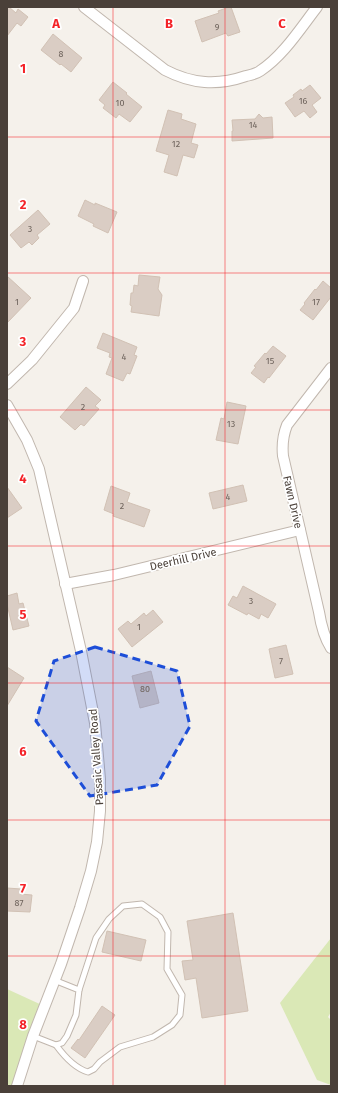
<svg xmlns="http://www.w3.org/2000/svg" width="338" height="1093" viewBox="0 0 338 1093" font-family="'Fira Sans',sans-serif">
<rect width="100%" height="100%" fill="#f5f1eb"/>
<g fill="#dae8b6">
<polygon points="331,938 331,1012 328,1017 331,1020 331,1085 317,1080 280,1003"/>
<polygon points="7,989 44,1006 21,1086 7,1086"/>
</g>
<g fill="#dacdc4" stroke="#d1c1b4">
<polygon points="7,7 9,7 16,13 18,9 28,17 21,26 17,23 7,36"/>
<polygon points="229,7 231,7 240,32 228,36 226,33 202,42 195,21 219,13 218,11"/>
<polygon points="53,34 82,58 71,72 61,64 60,65 41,50"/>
<polygon points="113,82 127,93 126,94 142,107 130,122 119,114 116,118 103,108 105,105 99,100"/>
<polygon points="310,85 321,98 312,105 317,112 310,118 304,111 295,117 285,103 294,97 293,95 301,89 302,91"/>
<polygon points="168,110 182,114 181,119 196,124 191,143 198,145 194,158 183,155 177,176 164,172 169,155 156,151"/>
<polygon points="259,114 263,118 272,117 273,138 232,141 232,131 233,131 232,120 255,119"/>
<polygon points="85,200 95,205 95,203 117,212 108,233 93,226 94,224 78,216"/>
<polygon points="38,210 50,224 37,235 39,238 32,245 29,242 21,248 10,235"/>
<polygon points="139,275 160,277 158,289 162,295 159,316 131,312 132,306 130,305 131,293 133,293 134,285 138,286"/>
<polygon points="7,276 31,298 7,323"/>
<polygon points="323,281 331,288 331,297 313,320 300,310 305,304 304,303 315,289 316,290"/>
<polygon points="103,333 137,347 134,355 137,356 130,374 127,373 123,381 106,374 112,358 109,357 110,353 97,348"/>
<polygon points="273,346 286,356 269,378 268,377 264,383 251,373 256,367 254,366 265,353 266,354"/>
<polygon points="86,387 101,400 95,406 99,409 84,426 81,424 75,430 60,417"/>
<polygon points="227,402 246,406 238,444 216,440 221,418 224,419"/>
<polygon points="243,485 247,501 213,509 209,493"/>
<polygon points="111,486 130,493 127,502 150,510 144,527 113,516 114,514 104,510"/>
<polygon points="7,487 22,508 7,518"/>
<polygon points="243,586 276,604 268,618 261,614 259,619 248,613 247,615 228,605 233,596 237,598"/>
<polygon points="17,593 19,604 23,603 29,626 13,630 7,604 7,596"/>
<polygon points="153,610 163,622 132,647 118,629 128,621 131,624 144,613 146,616"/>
<polygon points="286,645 293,674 275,678 269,649"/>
<polygon points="7,667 24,678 7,706"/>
<polygon points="151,671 159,703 140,708 132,676"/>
<polygon points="7,888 21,889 20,894 32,895 30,912 7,911"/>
<polygon points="233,913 248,1011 202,1018 196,978 185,980 182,961 193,960 187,921"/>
<polygon points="107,931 146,940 141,961 102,952"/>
<polygon points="102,1006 115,1015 85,1058 71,1048 78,1039 79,1040"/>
</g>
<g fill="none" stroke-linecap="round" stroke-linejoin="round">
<g stroke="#c1b7ae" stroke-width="7">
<g id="service">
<polyline points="33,1036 56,1045 62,1043 67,1036 76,1015 79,990 54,980"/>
<path d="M56,1045C64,1056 74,1068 88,1072L94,1069L100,1062L120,1047L153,1037L172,1025L180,1015L182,995L167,969L168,932L160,917L142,904L123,906L109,919L96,938L79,990"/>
</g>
</g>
<g stroke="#c1b7ae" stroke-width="12">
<g id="minor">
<path d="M84,7L165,70C192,84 217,86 246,76C250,75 256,74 260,71C283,56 300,29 317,7"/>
<path d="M331,368L287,425C283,435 282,446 283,456L319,612C321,625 324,637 331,648"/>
<polyline points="7,384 32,360 74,308 83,281"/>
<polyline points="7,405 27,440 39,469 81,651 95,723 100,779 100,811 97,842 91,871 80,908 61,964 33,1036 17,1086"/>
<polyline points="65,584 114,575 300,530"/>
</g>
</g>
<use href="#service" stroke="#fff" stroke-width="5"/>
<use href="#minor" stroke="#fff" stroke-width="10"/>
</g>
<path fill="#1d4ed8" fill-opacity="0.2" stroke="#1d4ed8" stroke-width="3" stroke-dasharray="8 5" stroke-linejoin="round" d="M95,647L177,671L190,726L157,785L90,796L36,721L54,661Z"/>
<path fill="none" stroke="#f42328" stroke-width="1" stroke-opacity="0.55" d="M113,7V1086M225,7V1086M7,137H331M7,273H331M7,410H331M7,546H331M7,683H331M7,820H331M7,956H331"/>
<g text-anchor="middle" stroke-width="3.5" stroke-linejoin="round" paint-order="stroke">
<g font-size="9" fill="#6e635c">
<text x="217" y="30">9</text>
<text x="61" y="57">8</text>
<text x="303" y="104">16</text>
<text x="120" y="106">10</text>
<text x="253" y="128">14</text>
<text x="176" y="147">12</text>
<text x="30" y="232">3</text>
<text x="17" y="305">1</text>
<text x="316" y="305">17</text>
<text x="124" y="360">4</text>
<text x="270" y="364">15</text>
<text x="83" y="410">2</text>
<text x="231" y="427">13</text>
<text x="228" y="500">4</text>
<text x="122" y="509">2</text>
<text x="251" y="604">3</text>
<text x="139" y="630">1</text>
<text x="281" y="664">7</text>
<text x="145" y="692">80</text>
<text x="19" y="906">87</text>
</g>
<g font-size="11" fill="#4a4039" stroke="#fff">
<text transform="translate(293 502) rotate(77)" y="4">Fawn Drive</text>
<text transform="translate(183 559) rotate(-13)" y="4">Deerhill Drive</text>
<text transform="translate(96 757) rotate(-94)" y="4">Passaic Valley Road</text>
</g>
</g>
<g font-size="13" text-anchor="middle" font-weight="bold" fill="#f42328" stroke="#fff" stroke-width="3.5" stroke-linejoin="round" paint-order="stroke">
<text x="56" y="28">A</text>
<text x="169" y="28">B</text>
<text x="282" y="28">C</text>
<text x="23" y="73">1</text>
<text x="23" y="209">2</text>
<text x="23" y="346">3</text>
<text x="23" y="483">4</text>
<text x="23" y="619">5</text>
<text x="23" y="756">6</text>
<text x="23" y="893">7</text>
<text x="23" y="1029">8</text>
</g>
<rect width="338" height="1093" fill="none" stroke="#4a4039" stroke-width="16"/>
</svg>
